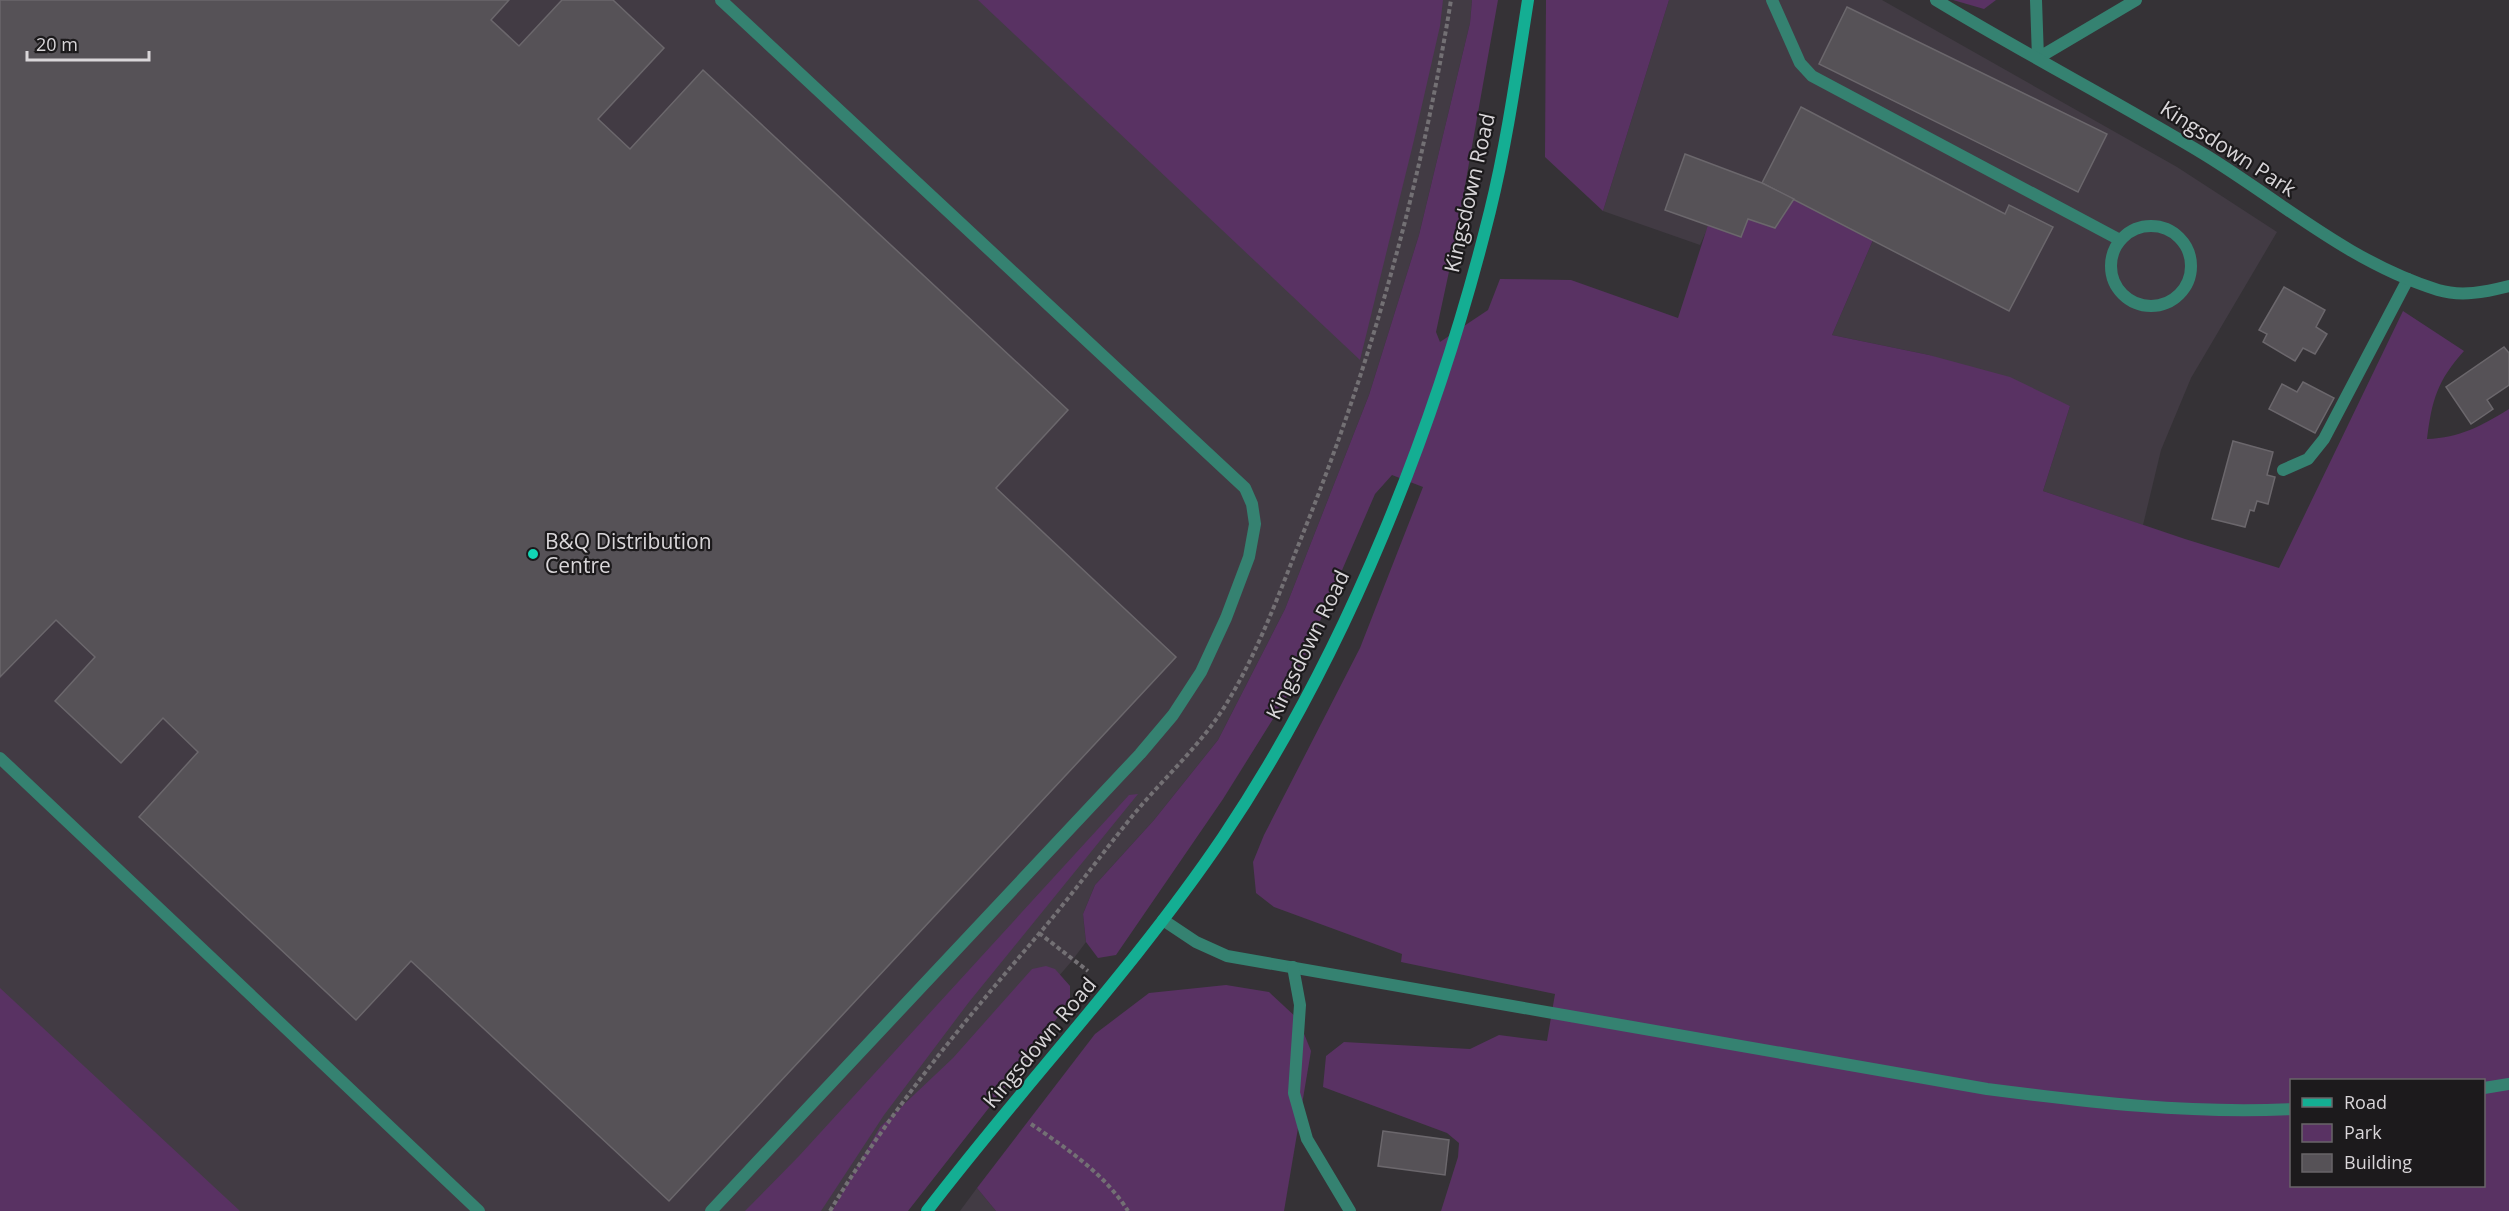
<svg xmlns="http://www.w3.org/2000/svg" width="2509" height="1211" viewBox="0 0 2509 1211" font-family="'Open Sans',sans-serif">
<rect width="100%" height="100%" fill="#353236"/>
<g fill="#423b44">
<polygon points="0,0 1472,0 1470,23 1419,235 1369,395 1285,609 1218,740 1154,820 1095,885 1083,914 1086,942 1071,962 855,1211 0,1211"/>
<polygon points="1669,0 1882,0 2177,167 2277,232 2191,378 2161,450 2143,525 2043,491 2070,406 1929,355 1832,335 1873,240 1775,228 1741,237 1709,225 1700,245 1603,211"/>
<polygon points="977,1188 996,1211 960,1211"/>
</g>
<g fill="#593263" fill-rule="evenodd">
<polygon points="978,0 1443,0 1440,26 1414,140 1360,360"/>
<path d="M1472,0H1498L1453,253L1436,332L1440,342L1488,310L1500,279L1571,280L1678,318L1708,225L1741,236L1748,219L1775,228L1794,199L1873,240L1832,335L1929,355L2010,377L2070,406L2043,491L2185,539L2279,568L2403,311L2464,351C2437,381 2432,400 2427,439C2460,438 2481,426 2509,409V1211H1441L1458,1157L1459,1143L1447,1133L1323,1087L1326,1056L1344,1042L1470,1049L1499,1035L1547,1041L1555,994L1401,962L1402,954L1274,907L1256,893L1253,862L1264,835L1360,648L1423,487L1392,475L1375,494L1288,695L1223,799L1116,955L1098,958L1086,942L1083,914L1095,885L1154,820L1218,740L1285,609L1369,395L1419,235L1470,23ZM2292,1080H2484V1186H2292Z"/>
<polygon points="1546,0 1669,0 1603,211 1545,157"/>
<polygon points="1953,0 1996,0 1984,9"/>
<polygon points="1138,794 969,1002 884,1115 821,1211 745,1211 799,1156 1129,795"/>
<polygon points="1046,966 1055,969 1070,986 1070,1000 1035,1049 908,1211 832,1211 880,1127 953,1058 1032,969"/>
<polygon points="1226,985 1269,992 1298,1019 1311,1051 1284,1211 996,1211 977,1188 1095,1034 1149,993"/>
<polygon points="0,988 240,1211 0,1211"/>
</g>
<g fill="#565257" stroke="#6b676c" stroke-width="1.5">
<polygon points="0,0 509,0 491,20 519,46 562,0 613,0 664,48 598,119 630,149 703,70 1068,410 996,488 1176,657 669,1201 411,961 356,1020 139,817 198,752 163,718 121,763 55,701 95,657 56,620 0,677"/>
<polygon points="1847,7 2107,134 2078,192 1819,64"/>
<polygon points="1801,107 2005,214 2009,205 2053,227 2009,311 1762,183"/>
<polygon points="1685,154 1762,183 1794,199 1775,228 1748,219 1741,237 1665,210"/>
<polygon points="2284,287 2325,310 2316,327 2327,334 2315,354 2303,348 2295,361 2263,342 2267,334 2259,330"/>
<polygon points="2504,347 2509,353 2509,385 2487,400 2493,409 2471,424 2446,387"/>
<polygon points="2303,382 2334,398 2315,433 2269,409 2282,384 2297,392"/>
<polygon points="2233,441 2273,452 2267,475 2275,477 2268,504 2257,501 2254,511 2250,510 2245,527 2212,519"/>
<polygon points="1383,1131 1449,1140 1445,1175 1378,1166"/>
</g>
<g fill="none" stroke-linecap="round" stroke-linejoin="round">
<g stroke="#737074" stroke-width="4" stroke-dasharray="4.5 3" stroke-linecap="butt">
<polyline points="1039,933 1088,971"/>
<path d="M1031,1124C1066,1148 1105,1174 1128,1211"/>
<path d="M830,1211C891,1109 967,1018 1044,928C1074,892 1101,855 1130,819C1162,779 1202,745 1228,701C1259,650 1280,591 1302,536C1372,362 1421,185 1451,0"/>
</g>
<g stroke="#358271" stroke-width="12">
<polyline points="1772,0 1800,63 1812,76 2120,240"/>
<polyline points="2036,0 2038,58 2136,0"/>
<circle cx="2151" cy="266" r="40"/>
<polyline points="2283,470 2308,459 2324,439 2408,279"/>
<polyline points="0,758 479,1211"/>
<path d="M1163,920L1196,942L1227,956L1987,1089C2088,1102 2189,1114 2292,1109"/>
<polyline points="1293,967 1300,1005 1294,1093 1307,1139 1350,1211"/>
<polyline points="2484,1088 2509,1084"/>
<polyline points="711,1211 1140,754 1173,715 1201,672 1226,618 1249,557 1255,524 1252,504 1245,488 721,0"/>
</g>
<path stroke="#358271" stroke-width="12" d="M1936,0C2025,54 2118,102 2207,156C2283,203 2351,263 2438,290C2462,297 2485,292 2509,286"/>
<path stroke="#14ae93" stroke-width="12" d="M927,1211C1024,1084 1133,970 1223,837C1346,654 1437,425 1490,211C1507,142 1517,70 1528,0"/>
</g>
<circle fill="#11d5b4" stroke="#1c1a1c" stroke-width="2" cx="533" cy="554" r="6"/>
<g text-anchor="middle" stroke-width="4.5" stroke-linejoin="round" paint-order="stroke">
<g font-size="21" fill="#d9d6d9" stroke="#1c1a1c">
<text transform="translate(2228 149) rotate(33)" y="7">Kingsdown Park</text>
<text transform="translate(1470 193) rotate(-77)" y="7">Kingsdown Road</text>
<text transform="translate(1308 645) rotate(-64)" y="7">Kingsdown Road</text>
<text transform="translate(1040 1043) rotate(-50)" y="7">Kingsdown Road</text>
</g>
<g font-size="21" fill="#d9d6d9" stroke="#1c1a1c" text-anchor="start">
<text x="545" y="549">B&amp;Q Distribution<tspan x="545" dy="24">Centre</tspan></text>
</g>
</g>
<rect x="2290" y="1079" width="195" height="108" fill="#1c1a1c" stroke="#686568" stroke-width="1.5"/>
<rect x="2302" y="1098" width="30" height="9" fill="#14ae93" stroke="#686568" stroke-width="1.5"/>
<text x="2344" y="1109" font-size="18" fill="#d9d6d9">Road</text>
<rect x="2302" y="1124" width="30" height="18" fill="#593263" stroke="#686568" stroke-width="1.5"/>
<text x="2344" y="1139" font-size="18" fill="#d9d6d9">Park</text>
<rect x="2302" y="1154" width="30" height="18" fill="#565257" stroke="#686568" stroke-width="1.5"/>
<text x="2344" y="1169" font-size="18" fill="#d9d6d9">Building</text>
<path d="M27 51v9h122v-9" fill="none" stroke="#d9d6d9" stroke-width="3"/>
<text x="36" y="51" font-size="18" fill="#d9d6d9" stroke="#1c1a1c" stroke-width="4.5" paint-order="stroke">20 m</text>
</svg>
